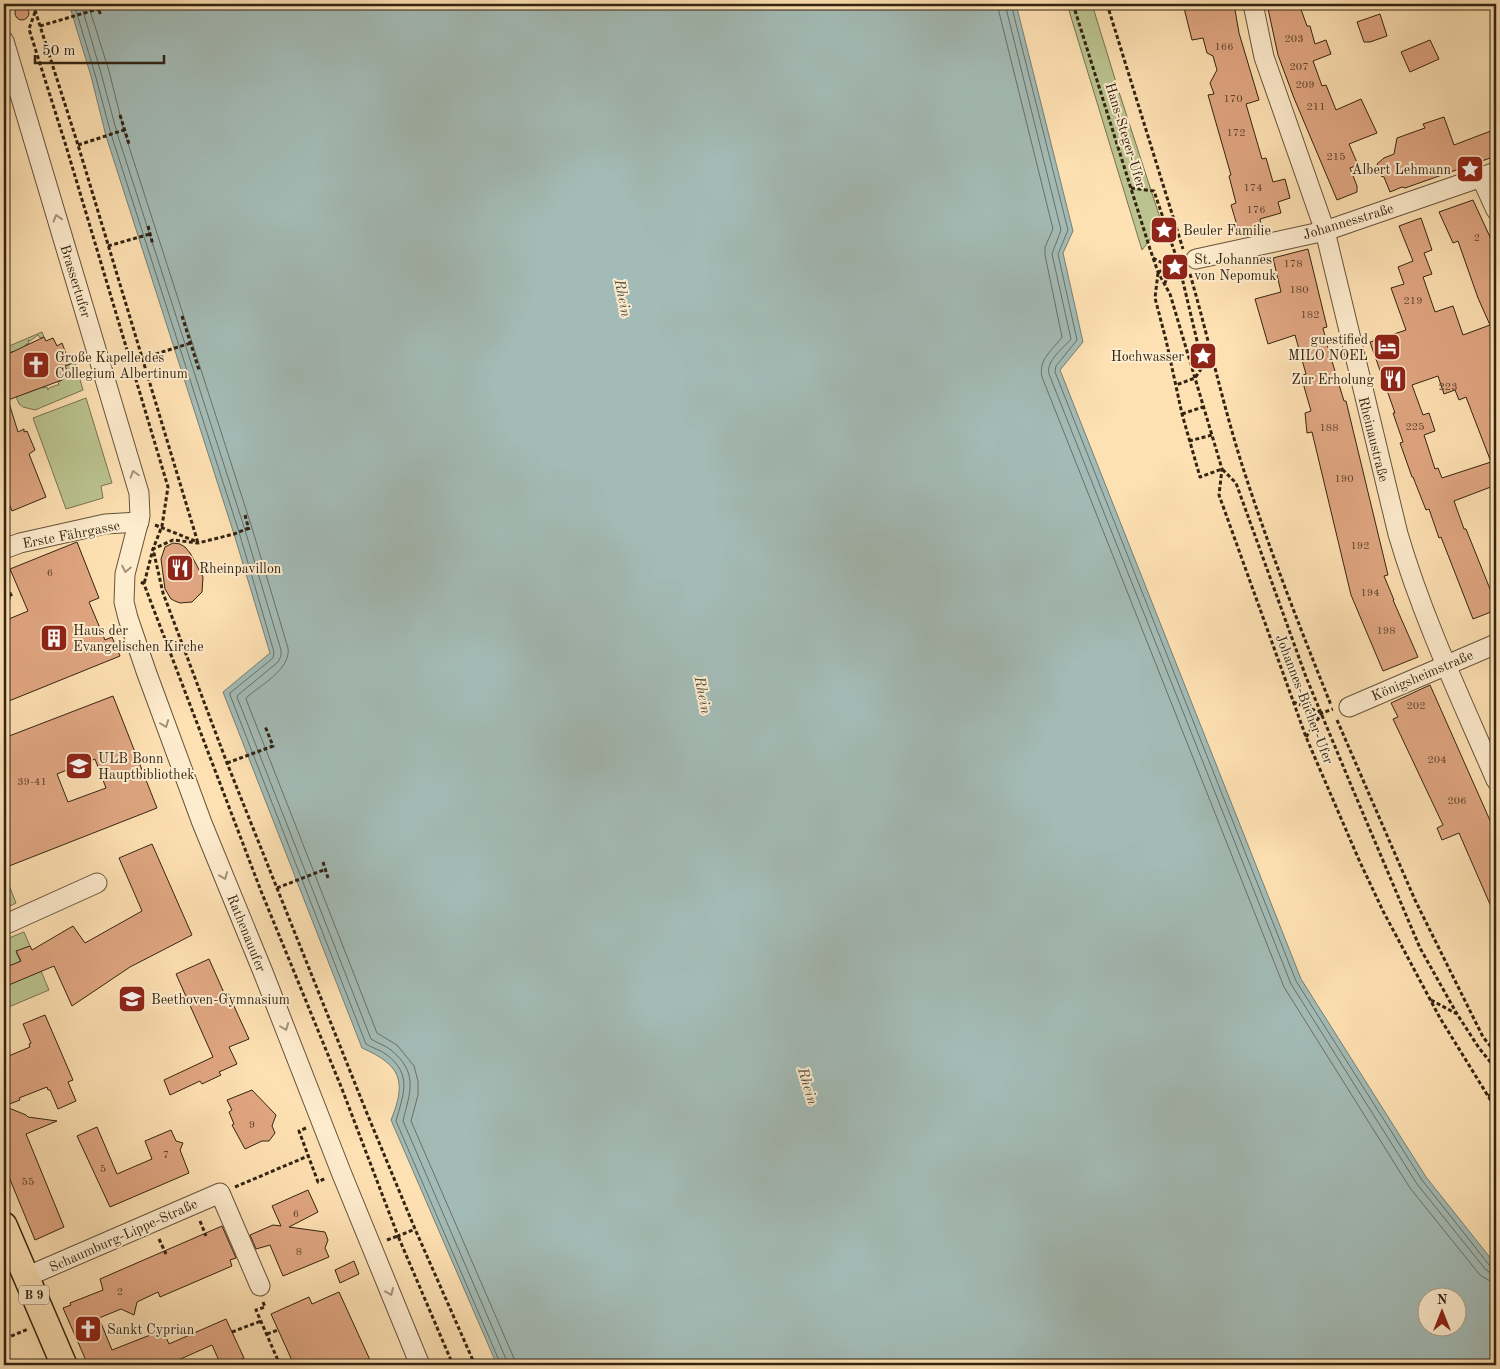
<svg xmlns="http://www.w3.org/2000/svg" width="1500" height="1369" viewBox="0 0 1500 1369" font-family="'Old Standard TT',serif">
<rect width="100%" height="100%" fill="#fee1b3"/>
<filter id="stains"><feTurbulence type="fractalNoise" baseFrequency=".004" numOctaves="4"/><feColorMatrix values="0 0 0 0 .2 0 0 0 0 .09 0 0 0 0 .02 0 0 0 .5 -.17"/></filter>
<radialGradient id="worn" r=".72"><stop offset=".6" stop-color="#630" stop-opacity="0"/><stop offset="1" stop-color="#630" stop-opacity=".3"/></radialGradient>
<g fill="#bbc490" stroke="#777451">
<polygon points="1067,4 1092,4 1119,92 1162,224 1142,250"/>
<polygon points="42,332 44,337 40,338 38,335 30,341 28,340 29,343 25,345 26,348 14,354 12,351 10,355 7,347"/>
<polygon points="75,362 83,390 35,410 23,407 19,404 12,386 26,391 27,393 41,385 42,388 47,387 48,390 49,388 57,385 59,385 58,382 62,380 60,376 68,373 65,366"/>
<polygon points="86,398 112,483 101,486 103,498 66,509 33,418"/>
<polygon points="7,880 16,903 4,909 4,882"/>
<polygon points="24,932 30,946 16,952 27,976 41,971 49,990 4,1009 4,987 19,980 12,965 4,968 4,940"/>
</g>
<path fill="#a3bbb6" stroke="#767f74" fill-rule="evenodd" d="M69,4H1016L1073,231L1063,253L1083,342L1060,370L1301,979L1426,1177L1496,1265V1365H497L391,1120C407,1081 401,1065 362,1048L223,692L270,653L234,534L106,136L91,76ZM1428,1296H1458V1326H1428Z"/>
<g fill="none" stroke-linecap="round" stroke-linejoin="round">
<g stroke="#6b7064" stroke-width="1">
<path d="M74,4L95,74L111,134L239,532L274,652L273,658L230,693V695L366,1044C372,1048 381,1050 387,1055C413,1075 403,1095 396,1121L501,1365"/>
<path d="M81,4L101,73L117,133L245,530L281,650V656L278,662L238,695L237,697L371,1039C377,1043 385,1045 391,1050C419,1073 410,1092 403,1121L506,1359L507,1365"/>
<path d="M88,4L109,71L124,131L252,528L288,648C291,669 261,685 247,697L246,699L377,1033L397,1045L414,1066L418,1081V1095L411,1121L513,1356L515,1365"/>
<path d="M997,4L1053,229L1045,247V255L1062,337C1053,350 1038,359 1042,377L1284,987L1410,1188L1480,1275L1488,1280L1496,1281"/>
<path d="M1005,4L1061,230L1052,254L1071,339C1063,349 1046,360 1049,374L1291,984L1417,1184L1486,1270L1491,1273L1496,1274"/>
<polyline points="1011,4 1068,230 1058,254 1077,340 1056,366 1055,372 1296,981 1422,1180 1490,1266 1496,1268"/>
</g>
</g>
<g fill="#e0a682" stroke="#332412" fill-rule="evenodd">
<polygon points="1183,4 1234,4 1239,33 1259,100 1246,104 1262,159 1266,158 1273,182 1285,179 1290,198 1278,202 1281,213 1260,219 1261,225 1239,232 1231,205 1236,203 1229,176 1231,175 1208,95 1214,94 1210,83 1217,70 1213,56 1207,53 1203,38 1192,40"/>
<polygon points="1267,4 1299,4 1307,26 1310,26 1315,44 1326,40 1331,54 1313,61 1322,86 1326,85 1336,110 1361,99 1377,133 1349,144 1358,165 1350,168 1357,186 1357,192 1337,200 1294,98 1278,55"/>
<circle cx="22" cy="13" r="7"/>
<polygon points="1380,14 1387,36 1370,42 1364,42 1357,22"/>
<polygon points="1430,40 1439,59 1410,72 1401,52"/>
<polygon points="1444,117 1454,145 1496,129 1496,156 1405,188 1402,187 1390,192 1384,177 1381,176 1377,164 1384,158 1394,154 1397,138 1425,128 1423,124"/>
<path d="M1473,200L1496,250V409L1490,411L1496,427V485L1454,501L1464,529H1466L1496,604V610L1473,619L1441,537L1439,538L1429,509L1426,510L1413,477H1412L1400,443L1403,442L1393,413H1395L1370,342L1406,330L1391,288L1404,284L1398,267L1413,261L1399,226L1421,218L1432,250L1424,253L1432,274L1423,277L1435,312L1453,306L1463,335L1490,325L1478,298L1458,241L1453,243L1439,212ZM1438,376L1444,394L1455,390L1459,400L1466,397L1491,462L1442,478L1438,468L1435,469L1424,435L1435,431L1429,413L1423,415L1412,385Z"/>
<polygon points="1308,249 1327,327 1323,328 1328,348 1344,401 1346,401 1388,575 1384,576 1394,600 1393,600 1418,657 1383,671 1351,595 1312,432 1307,433 1305,413 1311,411 1301,376 1306,374 1295,335 1268,344 1255,299 1281,292 1273,258"/>
<polygon points="44,337 46,341 53,338 57,346 62,343 70,364 65,366 68,373 60,376 62,380 8,400 18,432 24,429 24,432 27,431 35,450 29,454 46,497 12,511 4,491 4,356"/>
<polygon points="77,542 99,598 89,602 105,640 112,637 120,656 4,703 4,621 28,611 10,569"/>
<polygon points="173,543 180,544 185,547 190,553 203,577 202,592 192,602 180,603 175,601 171,599 165,589 161,559 165,547"/>
<polygon points="1430,685 1496,834 1496,918 1459,833 1442,840 1437,828 1443,825 1393,719 1398,717 1391,703"/>
<path d="M113,696L157,808L4,868V738ZM95,759L106,788L68,802L57,774Z"/>
<polygon points="152,844 192,935 130,967 72,1006 54,966 4,987 4,968 21,961 16,951 30,946 32,950 73,926 85,943 142,911 119,858"/>
<polygon points="209,959 225,995 228,993 249,1039 229,1047 237,1064 219,1072 221,1075 202,1084 200,1081 170,1095 164,1080 213,1057 176,974"/>
<polygon points="45,1015 73,1080 68,1082 76,1101 58,1109 50,1090 48,1090 47,1087 19,1098 20,1100 4,1106 26,1115 28,1117 57,1121 26,1134 64,1227 35,1240 4,1165 4,1058 30,1047 29,1044 31,1043 23,1024"/>
<polygon points="252,1090 276,1115 272,1126 275,1133 269,1141 262,1141 245,1149 232,1125 234,1124 229,1112 232,1110 227,1100"/>
<polygon points="97,1127 117,1174 152,1159 145,1141 171,1130 176,1141 183,1143 180,1150 189,1173 110,1207 77,1136"/>
<polygon points="308,1190 318,1212 289,1227 325,1232 328,1240 325,1248 329,1257 283,1276 270,1245 256,1249 250,1235 273,1225 281,1226 272,1206"/>
<polygon points="222,1226 236,1258 230,1260 232,1266 160,1297 158,1292 137,1302 134,1315 121,1309 99,1318 112,1350 163,1330 169,1344 226,1319 244,1358 228,1365 221,1365 212,1345 167,1365 88,1365 63,1308 71,1305 70,1303 103,1290 100,1279"/>
<polygon points="354,1261 359,1274 340,1283 335,1270"/>
<polygon points="339,1292 370,1360 358,1365 294,1365 271,1314 309,1297 312,1304"/>
</g>
<g fill="none" stroke-linecap="round" stroke-linejoin="round">
<g stroke="#66533a" stroke-width="21">
<g id="minor">
<path d="M1253,4L1264,57L1325,231L1398,534C1423,619 1461,699 1496,780"/>
<polyline points="4,41 139,493 140,516 125,574 124,602 128,618 146,671 202,823 263,972 341,1172 420,1365"/>
<polyline points="1481,177 1496,210"/>
<polyline points="1196,259 1325,231 1496,172"/>
<polyline points="4,549 20,543 105,524 139,522"/>
<polyline points="1349,707 1496,644"/>
<polyline points="4,925 97,883"/>
<polyline points="26,1277 220,1193 260,1286"/>
</g>
</g>
<g stroke="#332412" stroke-width="28">
<polyline id="major" points="4,1225 64,1365"/>
</g>
<g stroke="#332412" stroke-width="3" stroke-dasharray="4 2.5" stroke-linecap="butt">
<polyline points="33,4 78,145 198,543"/>
<polyline points="97,4 101,16"/>
<polyline points="1073,4 1150,249 1158,272 1170,294 1222,469 1219,495 1306,737 1359,860 1383,911 1440,1018 1496,1109"/>
<polyline points="1107,4 1183,249"/>
<polyline points="35,12 29,29 66,146 168,487 162,526 153,549 144,584"/>
<polyline points="40,26 98,9"/>
<polyline points="120,115 129,144"/>
<polyline points="78,145 124,130"/>
<polyline points="1131,188 1154,191 1179,265 1203,366 1195,378 1176,385"/>
<polyline points="148,226 153,245"/>
<polyline points="108,246 150,234"/>
<polyline points="1153,258 1170,267"/>
<polyline points="1158,272 1178,265"/>
<polyline points="1158,273 1155,298 1166,340 1182,414 1200,477 1222,469 1236,483 1306,677 1351,785 1420,948 1457,1014"/>
<path d="M1190,274C1209,340 1223,406 1244,471C1270,551 1300,628 1331,705"/>
<polyline points="1165,283 1170,268"/>
<polyline points="182,316 199,370"/>
<polyline points="143,358 191,343"/>
<polyline points="1182,414 1203,407"/>
<polyline points="1189,441 1212,435"/>
<polyline points="245,515 249,530"/>
<polyline points="155,525 195,541"/>
<polyline points="249,528 234,534 198,543 173,540 153,549 163,593 227,763 366,1111 415,1229 475,1365"/>
<polyline points="4,581 12,597 4,600"/>
<polyline points="141,582 144,584 261,891 342,1089 398,1236 415,1229"/>
<polyline points="1293,702 1322,713"/>
<polyline points="1337,720 1415,900 1483,1037 1496,1053"/>
<polyline points="1306,737 1322,713 1333,709"/>
<polyline points="227,763 273,746 265,726"/>
<polyline points="323,862 328,878"/>
<polyline points="277,888 326,869"/>
<polyline points="1431,1000 1457,1014 1479,1048 1496,1069"/>
<polyline points="1488,1096 1496,1092"/>
<polyline points="306,1128 299,1131 318,1182 326,1178"/>
<polyline points="235,1187 308,1156"/>
<polyline points="200,1221 206,1236"/>
<polyline points="159,1239 166,1254"/>
<polyline points="387,1240 398,1236 453,1365"/>
<polyline points="263,1302 265,1307 256,1310 280,1365"/>
<polyline points="4,1330 7,1338 28,1329"/>
<polyline points="232,1332 261,1321"/>
<polyline points="267,1334 278,1330"/>
</g>
<use href="#minor" stroke="#feecce" stroke-width="19"/>
<use href="#major" stroke="#fee1b3" stroke-width="25"/>
</g>
<defs><path id="oneway-chevron" d="M-2-3.5L2.5 0L-2 3.5" fill="none" stroke-width="1.6" stroke-linecap="round" stroke-linejoin="round" transform="scale(1.25)"/></defs>
<g stroke="#a39279">
<use href="#oneway-chevron" transform="translate(57 218) rotate(-107)"/>
<use href="#oneway-chevron" transform="translate(134 474) rotate(-106)"/>
<use href="#oneway-chevron" transform="translate(126 569) rotate(101)"/>
<use href="#oneway-chevron" transform="translate(165 724) rotate(69)"/>
<use href="#oneway-chevron" transform="translate(224 876) rotate(68)"/>
<use href="#oneway-chevron" transform="translate(285 1027) rotate(69)"/>
<use href="#oneway-chevron" transform="translate(390 1292) rotate(67)"/>
</g>
<defs>
<g id="sight-square" transform="scale(1.4375)"><rect x="-9" y="-9" width="18" height="18" rx="4" fill="#8f2418" stroke="#feecce"/><path d="M0-6L1.8-2.2L6-1.7L2.9 1.2L3.7 5.4L0 3.3L-3.7 5.4L-2.9 1.2L-6-1.7L-1.8-2.2Z" fill="#fff"/></g>
<g id="hotel-square" transform="scale(1.4375)"><rect x="-9" y="-9" width="18" height="18" rx="4" fill="#8f2418" stroke="#feecce"/><path d="M-6-4.5h1.5V1H6V5H4.5V3h-9V5H-6ZM-4 0a1.8 1.8 0 1 1 3.6 0ZM.5 0V-2.5h3Q6-2.5 6 0Z" fill="#fff"/></g>
<g id="church-square" transform="scale(1.4375)"><rect x="-9" y="-9" width="18" height="18" rx="4" fill="#8f2418" stroke="#feecce"/><path d="M-1.2-6h2.4v3.5h3.3v2.4h-3.3V6h-2.4V-.1h-3.3v-2.4h3.3Z" fill="#fff"/></g>
<g id="restaurant-square" transform="scale(1.4375)"><rect x="-9" y="-9" width="18" height="18" rx="4" fill="#8f2418" stroke="#feecce"/><path d="M-5-6h1v4h1v-4h1v4h1v-4h1v5L-1.5 .5V6h-2V.5L-5-1ZM5-6V6H3V1.5H1.5Q1.5-4 5-6Z" fill="#fff"/></g>
<g id="building-square" transform="scale(1.4375)"><rect x="-9" y="-9" width="18" height="18" rx="4" fill="#8f2418" stroke="#feecce"/><path d="M-4-6H4V6H1V3H-1V6H-4ZM-2.5-4.3h1.7v1.8h-1.7ZM.8-4.3h1.7v1.8H.8ZM-2.5-1h1.7V.8h-1.7ZM.8-1h1.7V.8H.8Z" fill="#fff"/></g>
<g id="university-square" transform="scale(1.4375)"><rect x="-9" y="-9" width="18" height="18" rx="4" fill="#8f2418" stroke="#feecce"/><path d="M0-5L7-2L0 1L-7-2ZM-4 1L0 2.5L4 1V4Q0 6-4 4Z" fill="#fff"/></g>
<g id="school-square" transform="scale(1.4375)"><rect x="-9" y="-9" width="18" height="18" rx="4" fill="#8f2418" stroke="#feecce"/><path d="M0-5L7-2L0 1L-7-2ZM-4 1L0 2.5L4 1V4Q0 6-4 4Z" fill="#fff"/></g>
</defs>
<g fill-rule="evenodd">
<use href="#sight-square" x="1470" y="169"/>
<use href="#sight-square" x="1164" y="230"/>
<use href="#sight-square" x="1175" y="267"/>
<use href="#hotel-square" x="1387" y="347"/>
<use href="#sight-square" x="1203" y="356"/>
<use href="#church-square" x="36" y="365"/>
<use href="#restaurant-square" x="1393" y="379"/>
<use href="#restaurant-square" x="180" y="568"/>
<use href="#building-square" x="54" y="638"/>
<use href="#university-square" x="79" y="766"/>
<use href="#school-square" x="132" y="999"/>
<use href="#church-square" x="88" y="1329"/>
</g>
<g text-anchor="middle" stroke-width="4" stroke-linejoin="round" paint-order="stroke">
<g font-size="11" fill="#5e442e">
<text x="1294" y="42">203</text>
<text x="1224" y="50">166</text>
<text x="1299" y="70">207</text>
<text x="1305" y="88">209</text>
<text x="1233" y="102">170</text>
<text x="1316" y="110">211</text>
<text x="1236" y="136">172</text>
<text x="1336" y="160">215</text>
<text x="1253" y="191">174</text>
<text x="1256" y="213">176</text>
<text x="1477" y="241">2</text>
<text x="1293" y="267">178</text>
<text x="1299" y="293">180</text>
<text x="1413" y="304">219</text>
<text x="1310" y="318">182</text>
<text x="1448" y="390">223</text>
<text x="1415" y="430">225</text>
<text x="1329" y="431">188</text>
<text x="1344" y="482">190</text>
<text x="1360" y="549">192</text>
<text x="50" y="576">6</text>
<text x="1370" y="596">194</text>
<text x="1386" y="634">198</text>
<text x="1416" y="709">202</text>
<text x="1437" y="763">204</text>
<text x="32" y="785">39-41</text>
<text x="1457" y="804">206</text>
<text x="252" y="1128">9</text>
<text x="166" y="1158">7</text>
<text x="103" y="1172">5</text>
<text x="28" y="1185">55</text>
<text x="296" y="1217">6</text>
<text x="299" y="1255">8</text>
<text x="120" y="1295">2</text>
</g>
<rect fill="#feecce" stroke="#70604a" stroke-width="1" x="19" y="1285.5" width="30" height="19" rx="4"/>
<g font-size="12" font-weight="bold" fill="#332412">
<text x="34" y="1299">B 9</text>
</g>
<g font-size="14" fill="#332412" stroke="#feecce">
<text transform="translate(1126 135) rotate(73)" y="5">Hans-Steger-Ufer</text>
<text transform="translate(1348 221) rotate(-17)" y="5">Johannesstraße</text>
<text transform="translate(76 281) rotate(73)" y="5">Brassertufer</text>
<text transform="translate(1374 439) rotate(76)" y="5">Rheinaustraße</text>
<text transform="translate(71 534) rotate(-11)" y="5">Erste Fährgasse</text>
<text transform="translate(1422 675) rotate(-23)" y="5">Königsheimstraße</text>
<text transform="translate(1305 699) rotate(69)" y="5">Johannes-Bücher-Ufer</text>
<text transform="translate(247 933) rotate(68)" y="5">Rathenauufer</text>
<text transform="translate(123 1235) rotate(-24)" y="5">Schaumburg-Lippe-Straße</text>
</g>
<g font-size="14" fill="#332412" stroke="#feecce" text-anchor="start">
<text x="1451" y="174" text-anchor="end">Albert Lehmann</text>
<text x="1183" y="235">Beuler Familie</text>
<text x="1194" y="264">St. Johannes<tspan x="1194" dy="16">von Nepomuk</tspan></text>
<text x="1368" y="344" text-anchor="end">guestified<tspan x="1368" dy="16">MILO NOEL</tspan></text>
<text x="1184" y="361" text-anchor="end">Hochwasser</text>
<text x="55" y="362">Große Kapelle des<tspan x="55" dy="16">Collegium Albertinum</tspan></text>
<text x="1374" y="384" text-anchor="end">Zur Erholung</text>
<text x="199" y="573">Rheinpavillon</text>
<text x="73" y="635">Haus der<tspan x="73" dy="16">Evangelischen Kirche</tspan></text>
<text x="98" y="763">ULB Bonn<tspan x="98" dy="16">Hauptbibliothek</tspan></text>
<text x="151" y="1004">Beethoven-Gymnasium</text>
<text x="107" y="1334">Sankt Cyprian</text>
</g>
<g font-size="15" font-style="italic" fill="#555143" stroke="#feecce">
<text transform="translate(623 298) rotate(79)" y="5">Rhein</text>
<text transform="translate(703 695) rotate(79)" y="5">Rhein</text>
<text transform="translate(808 1086) rotate(73)" y="5">Rhein</text>
</g>
</g>
<rect width="1500" height="1369" fill="none" stroke="#fee1b3" stroke-width="20"/>
<rect x="5" y="5" width="1490" height="1359" fill="none" stroke="#332412" stroke-width="2.5"/>
<rect x="10" y="10" width="1480" height="1349" fill="none" stroke="#332412"/>
<g transform="translate(1442 1312)"><circle r="24" fill="#feecce" stroke="#ad9c83"/>
<path d="M0-4L9 19L0 12L-9 19Z" fill="#8f2418"/>
<text y="-8" font-size="14" font-weight="bold" text-anchor="middle" fill="#332412">N</text>
</g>
<path d="M35 55v8h129v-8" fill="none" stroke="#332412" stroke-width="2.5"/>
<text x="42" y="55" font-size="15" fill="#332412" stroke="#feecce" stroke-width="4" paint-order="stroke">50 m</text>
<rect width="100%" height="100%" filter="url(#stains)"/>
<rect width="100%" height="100%" fill="url(#worn)"/>
</svg>
